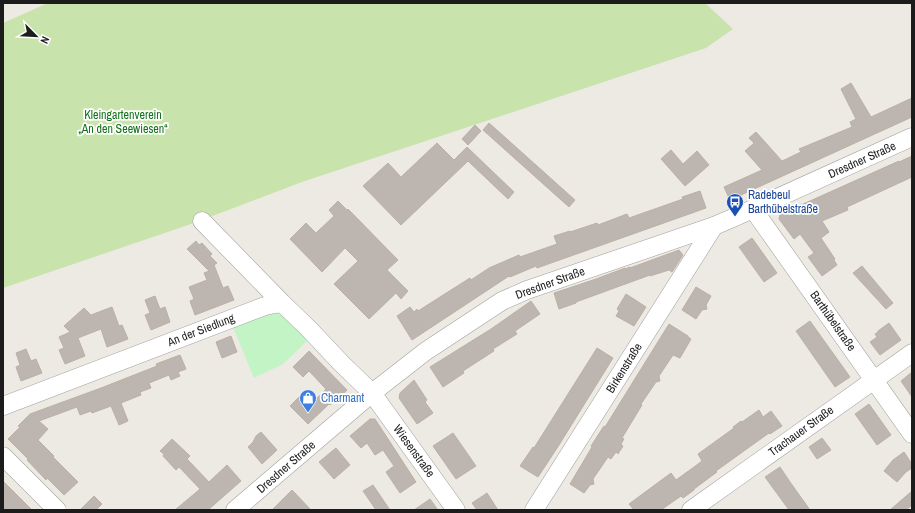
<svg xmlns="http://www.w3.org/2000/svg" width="915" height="513" viewBox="0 0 915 513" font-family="'Archivo Narrow',sans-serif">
<rect width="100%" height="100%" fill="#ede9e3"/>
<polygon fill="#c9e3ac" points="48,3 705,3 733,29 706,48 302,182 194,223 3,288 3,23"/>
<polygon fill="#c2f4c5" points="271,314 279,314 285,317 308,340 283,364 254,378 233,327"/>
<g fill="#bdb5b0" stroke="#bdb0a6">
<polygon points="851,83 871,117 912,98 912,117 730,200 724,187 762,170 745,151 754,143 749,138 756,132 782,161 801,152 799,149 852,127 850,122 856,119 841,89"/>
<polygon points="489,123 575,200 569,207 483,130"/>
<polygon points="475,125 481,131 468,145 462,139"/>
<polygon points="437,143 454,160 467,147 514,192 508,199 468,161 401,225 363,186 388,163 401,177"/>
<polygon points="671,150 683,164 697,151 709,165 685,186 661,159"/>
<polygon points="912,156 912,177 847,207 848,210 822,221 829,232 821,238 835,259 834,260 837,265 822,276 808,257 814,253 800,234 794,239 779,219 780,214 801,204 801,205 899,161 899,162"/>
<polygon points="700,191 706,208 537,268 536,266 510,277 509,276 412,340 397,316 410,307 414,312 417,309 418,311 451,290 470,278 471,280 489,268 519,255 520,257 557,244 554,236 570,231 570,232 597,223 598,225 627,214 629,218 683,199 682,197"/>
<polygon points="338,201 347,210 348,209 398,260 387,270 408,291 401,299 396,293 369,319 334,284 358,261 345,248 322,272 290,239 306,223 316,233 334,216 329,210"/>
<polygon points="752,238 777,273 764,282 739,247"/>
<polygon points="196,241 199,245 202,243 212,254 210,256 217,263 214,265 223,288 228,286 234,300 195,315 190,301 194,299 189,287 207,280 204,273 209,271 187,249"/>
<polygon points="679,250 683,255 672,272 669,270 650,276 650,275 576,302 576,303 559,309 554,293 596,279 625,268 625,269 630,267 630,268"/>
<polygon points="862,266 893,303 886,309 853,273"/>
<polygon points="696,287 711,296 706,305 707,309 702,310 696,319 682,310"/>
<polygon points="626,294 646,307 634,326 616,316 619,311 617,309"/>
<polygon points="155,296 160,309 165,307 170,322 151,330 145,315 150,313 145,300"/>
<polygon points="531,301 540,314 515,331 517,334 493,349 494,351 463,371 464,373 443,387 430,367 491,329"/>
<polygon points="112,307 119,326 122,325 128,339 107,347 101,329 78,338 85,356 65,364 59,350 64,348 59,337 70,332 64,326 84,308 91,315"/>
<polygon points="810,321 850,377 835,387 796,331"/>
<polygon points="889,323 901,340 880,355 870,342 877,337 875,334 878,332 878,331"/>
<polygon points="669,324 688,336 688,337 691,339 680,358 673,355 659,376 660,381 656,382 641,404 642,405 622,438 624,439 621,444 623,446 618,454 616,452 611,459 608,457 593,479 594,484 590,485 584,493 570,484 592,447 591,446 604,426 605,427"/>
<polygon points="231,336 237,352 222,358 216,342"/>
<polygon points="597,348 613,358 559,445 538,477 520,466 533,447 534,448"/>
<polygon points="26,349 31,361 36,359 42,373 21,381 16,367 20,365 16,353"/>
<polygon points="309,351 347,390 337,401 336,400 330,405 329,404 308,424 290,406 301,395 310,405 326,389 309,371 303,377 293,367"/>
<polygon points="180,355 186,369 178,372 180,376 171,380 169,375 149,383 151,388 140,392 141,395 121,403 128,421 119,425 111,406 92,413 91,411 80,415 77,407 39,421 48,429 38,440 54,456 53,457 78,482 64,495 47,478 46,480 27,460 28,459 8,439 20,427 18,426 30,414 101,388 157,366 156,364"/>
<polygon points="912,372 912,397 901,381"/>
<polygon points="414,380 427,400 425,402 433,413 417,424 399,398 400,393"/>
<polygon points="869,404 891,435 877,445 855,414"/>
<polygon points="759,410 763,417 771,411 782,426 770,434 769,433 716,471 717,472 694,489 694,490 683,498 681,496 661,510 634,510 629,504 671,473 676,480 694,467 702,461 698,454 734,428 733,427 741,421 742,422"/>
<polygon points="370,419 375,419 416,482 400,493 386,472 394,466 383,450 375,455 367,443 361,448 350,436"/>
<polygon points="261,432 277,450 262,464 248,447 253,442 256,436"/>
<polygon points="453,433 476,466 456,479 433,446"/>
<polygon points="822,438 831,450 817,459 809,447"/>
<polygon points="172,439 190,456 187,459 209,482 227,465 241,481 208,510 175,510 200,489 179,467 176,470 163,456 164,454 160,451"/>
<polygon points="336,448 350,465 334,479 319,462"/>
<polygon points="904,452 912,464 912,468 906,472 897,482 884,471 893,460"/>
<polygon points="780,467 790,482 810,510 789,510 765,477"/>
<polygon points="3,481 32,510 3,510"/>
<polygon points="373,485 390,510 376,510 363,491"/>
<polygon points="292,490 311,510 272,510"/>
<polygon points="912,491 912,505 906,510 890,510"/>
<polygon points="487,493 498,510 477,510 472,503"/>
<polygon points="94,496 102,504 96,510 80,510"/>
<polygon points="430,499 438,510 414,510"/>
</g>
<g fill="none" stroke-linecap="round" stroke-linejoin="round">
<g stroke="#a0a0a0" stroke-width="19">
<g id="minor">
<polyline points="753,209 912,434"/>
<polyline points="202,221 282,303"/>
<polyline points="3,406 265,306 282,303 309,329 341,363 372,393 456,510"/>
<polyline points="3,456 57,510"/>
<polyline points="235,510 372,393 426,351 502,301 527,290 714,226 735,217 912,137"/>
<polyline points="534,510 714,226"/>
<polyline points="691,510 912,353"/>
</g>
</g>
<use href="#minor" stroke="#fff" stroke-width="18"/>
</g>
<defs>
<g id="bus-pin" transform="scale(0.9)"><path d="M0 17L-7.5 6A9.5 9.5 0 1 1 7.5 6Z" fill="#1a4fb4" stroke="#fff"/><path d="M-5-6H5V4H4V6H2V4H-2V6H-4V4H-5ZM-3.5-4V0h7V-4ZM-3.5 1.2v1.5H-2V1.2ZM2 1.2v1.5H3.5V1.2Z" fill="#fff"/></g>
<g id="shop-pin" transform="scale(0.9)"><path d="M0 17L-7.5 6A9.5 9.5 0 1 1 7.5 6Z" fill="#3f7fe0" stroke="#fff"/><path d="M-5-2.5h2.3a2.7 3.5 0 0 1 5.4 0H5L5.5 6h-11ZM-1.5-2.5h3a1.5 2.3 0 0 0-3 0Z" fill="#fff"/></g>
</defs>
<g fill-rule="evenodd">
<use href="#bus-pin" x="735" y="202"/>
<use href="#shop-pin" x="308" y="398"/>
</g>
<g text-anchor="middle" stroke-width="3.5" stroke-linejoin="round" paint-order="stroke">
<g font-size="12" fill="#147019" stroke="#fff">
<text x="123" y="119">Kleingartenverein<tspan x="123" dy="14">„An den Seewiesen“</tspan></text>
</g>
<g font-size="12" fill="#1c1c1c" stroke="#fff">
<text transform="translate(862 160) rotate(-24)" y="4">Dresdner Straße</text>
<text transform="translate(550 283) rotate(-20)" y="4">Dresdner Straße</text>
<text transform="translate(833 321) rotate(55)" y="4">Barthübelstraße</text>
<text transform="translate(201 330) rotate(-21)" y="4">An der Siedlung</text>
<text transform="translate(624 368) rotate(-58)" y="4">Birkenstraße</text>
<text transform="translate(801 431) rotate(-36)" y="4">Trachauer Straße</text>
<text transform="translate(414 451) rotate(54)" y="4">Wiesenstraße</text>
<text transform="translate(286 467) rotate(-41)" y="4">Dresdner Straße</text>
</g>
<g font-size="12" fill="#164399" stroke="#fff" text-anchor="start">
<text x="748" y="199">Radebeul<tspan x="748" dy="14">Barthübelstraße</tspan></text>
</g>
<g font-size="12" fill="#366cbe" stroke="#fff" text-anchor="start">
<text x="321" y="402">Charmant</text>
</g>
</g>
<rect width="915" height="513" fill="none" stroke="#1c1c1c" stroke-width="8"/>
<g transform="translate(36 36) rotate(114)" stroke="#ffffff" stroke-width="3" paint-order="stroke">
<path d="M0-3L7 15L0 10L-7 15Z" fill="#1c1c1c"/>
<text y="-6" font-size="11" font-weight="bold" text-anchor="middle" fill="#1c1c1c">N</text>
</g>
</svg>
